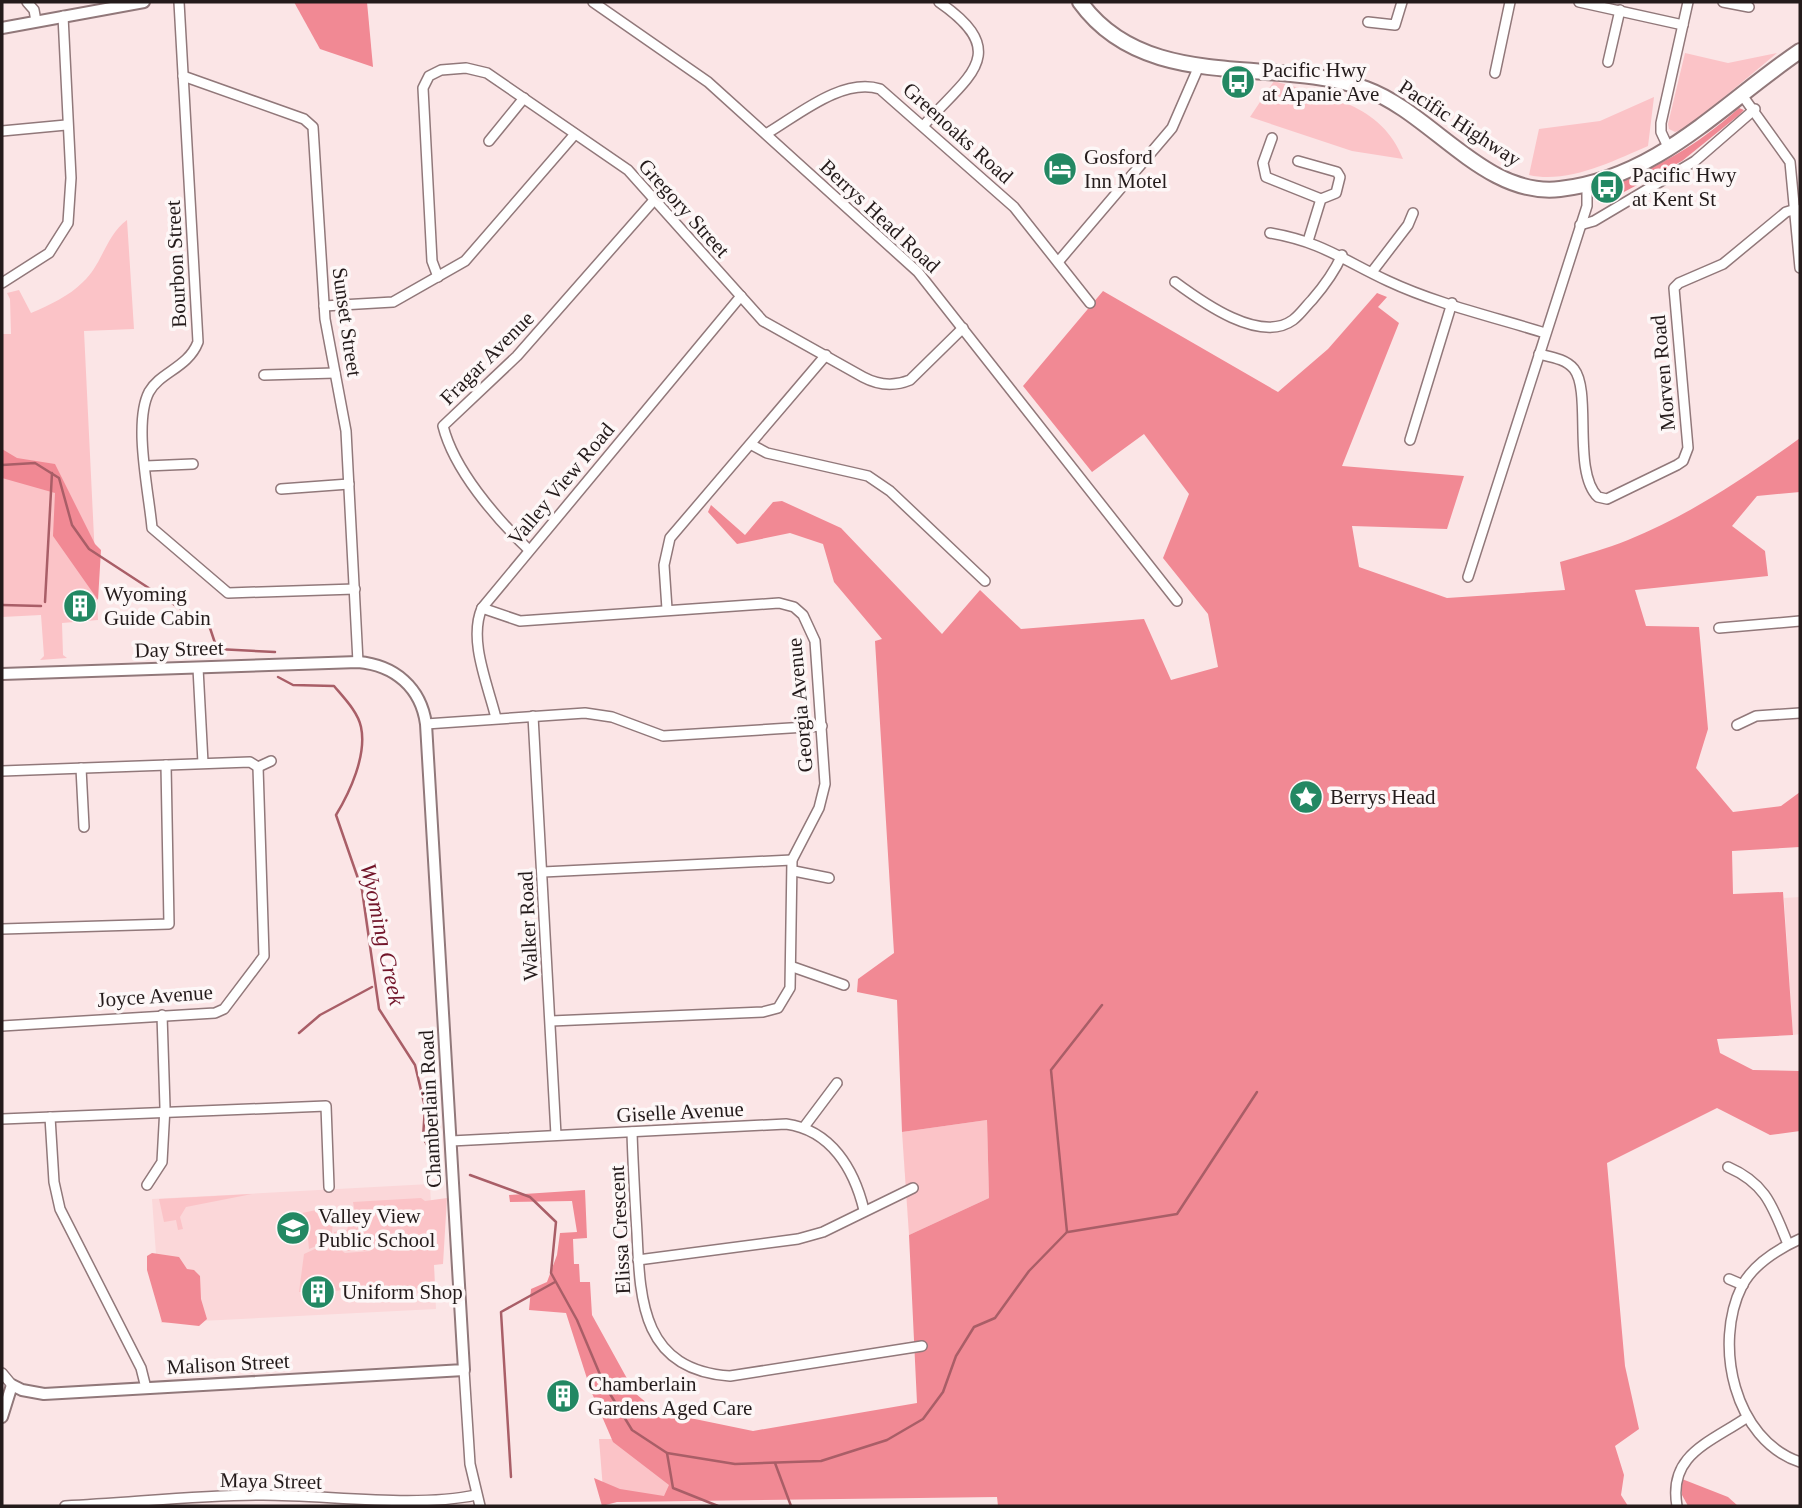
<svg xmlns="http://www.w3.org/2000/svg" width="1802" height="1508" viewBox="0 0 1802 1508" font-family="'Times New Roman',serif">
<rect width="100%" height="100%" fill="#fbe5e6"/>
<g fill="#fbd7d9">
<polygon points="1800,897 1800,1034 1793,1035 1784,898"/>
<polygon points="430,1184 436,1309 161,1323 152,1199"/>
</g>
<g fill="#fbc3c7">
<polygon points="1685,53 1728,63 1777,53 1687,128 1675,132 1669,129 1668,124"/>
<path d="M1274,81C1326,96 1382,104 1403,159L1352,151L1250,117Z"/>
<path d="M1654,97L1648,146C1613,161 1568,184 1529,175L1539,129L1600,121Z"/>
<path d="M127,220L134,329L84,331L98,620L62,623L63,655L67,658L40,660L44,656L41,615L2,617V334H11L10,299L7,293L19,290L31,313C50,305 69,296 83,282C102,265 106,235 127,220Z"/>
<polygon points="987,1120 989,1198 909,1235 902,1132"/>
<polygon points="252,1194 186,1207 180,1217 183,1229 178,1230 176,1220 164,1222 159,1199"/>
<path d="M421,1198L425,1201L447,1198L443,1264L434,1265L435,1289L406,1288L409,1291L404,1292C387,1289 359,1286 343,1286V1290L325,1292L324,1286L314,1285L310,1281L312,1298L309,1292H299L304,1254L330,1242L345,1253L371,1251H348L334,1241V1232L347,1230L349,1223L357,1228L361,1215L355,1213L353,1202Z"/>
<polygon points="335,1206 331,1240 309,1249 307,1228 287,1220 288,1216"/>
<polygon points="599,1439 617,1439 672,1482 674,1501 604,1502"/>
</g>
<g fill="#f18994">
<polygon points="294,2 367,2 373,67 320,49"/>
<path d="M1739,108L1744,110L1739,115L1682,161L1609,200H1602L1604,190C1659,166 1694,148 1739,108Z"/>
<path d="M1103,291L1278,392L1328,349L1377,293L1387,297L1378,307L1399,323L1342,466L1464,476L1447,529L1352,526L1359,567L1447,598L1565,590L1560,562C1583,555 1606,549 1628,540C1690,515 1746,477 1800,438V492L1757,496L1732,526L1765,551L1768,576L1635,590L1646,626L1699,627L1708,729L1696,768L1733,812L1781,806L1800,792V847L1732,851L1733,894L1783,892L1793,1035L1717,1039L1720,1053L1753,1070L1800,1071V1131L1770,1135L1717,1108L1607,1163L1625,1366L1639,1429L1615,1446L1624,1475L1621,1495L1628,1506H998L997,1497L617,1502L602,1506L594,1478L620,1489L664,1496L669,1485L613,1442L591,1391L566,1313L529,1310L531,1289L547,1282L557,1255L560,1233L577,1232L572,1201L510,1202L509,1195L585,1190L587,1238L573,1239L574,1264H579L580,1282H590L592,1315L635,1393L656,1411L753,1431L917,1403L909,1235L989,1198L987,1120L902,1132L897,1000L857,992L858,979L894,953L875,641L882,639L834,582L823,544L790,533L737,544L708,512L711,505L745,535L773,502L782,501L841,528L942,634L980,590L1021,629L1144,619L1171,680L1218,667L1208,614L1163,558L1189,494L1144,434L1092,472L1023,386Z"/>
<polygon points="2,449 17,458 55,464 95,544 101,550 98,600 53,536 55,493 2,478"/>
<polygon points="152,1253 179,1257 187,1269 194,1270 200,1276 201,1299 207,1319 199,1326 162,1322 147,1270 147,1256"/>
<polygon points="1682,1479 1728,1497 1738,1506 1688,1506 1682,1495"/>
</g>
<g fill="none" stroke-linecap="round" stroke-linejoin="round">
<g stroke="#a95e67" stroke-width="2.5">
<polyline points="2,465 35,463 59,478 72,525 89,549 210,628 217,649 275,652"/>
<polyline points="45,602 52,473"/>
<polyline points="2,605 41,606"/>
<path d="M278,677L293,685L334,686C344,698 358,712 361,727C367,755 350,792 336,815L362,890L379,1009L415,1065L425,1107L423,1138L439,1164"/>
<polyline points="299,1033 320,1015 372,987"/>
<polyline points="470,1175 530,1197 556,1222 551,1273 577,1320 604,1384 632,1430 667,1453 673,1488 718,1506"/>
<polyline points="1067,1232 1051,1070 1102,1005"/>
<polyline points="1068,1232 1177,1214 1257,1092"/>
<polyline points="667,1453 735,1464 821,1461 887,1440 923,1419 943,1392 956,1356 974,1327 995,1318 1029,1271 1067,1232"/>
<polyline points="775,1463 791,1506"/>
<polyline points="511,1477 501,1312 555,1282"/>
</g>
<g stroke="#91787a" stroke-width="12">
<g id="minor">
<polyline points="27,2 34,10 36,21"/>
<path d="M179,2L198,342C188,368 160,372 149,392C133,423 149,493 152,528L228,593L355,589"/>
<polyline points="593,2 708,82 918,272 1177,601"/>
<polyline points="1579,2 1683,25"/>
<polyline points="1723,2 1749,7"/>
<polyline points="1368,22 1395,25 1402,2"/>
<polyline points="1608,62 1620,10"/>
<polyline points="1495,73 1510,2"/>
<polyline points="183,76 304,119 313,127 325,319 346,431 358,662"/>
<polyline points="1742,95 1790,162 1800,268"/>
<path d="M924,125C968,76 1013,53 939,2"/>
<polyline points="2,131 66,125"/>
<path d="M766,134C797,116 842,77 880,89L1014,207L1090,303"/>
<polyline points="1272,138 1263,163 1266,177 1321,199"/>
<polyline points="489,141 524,98"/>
<polyline points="1669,149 1661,132 1661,123 1688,2"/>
<polyline points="1298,161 1337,172 1340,177 1336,193 1321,199 1308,241"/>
<polyline points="1580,225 1594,221 1695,161 1755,109"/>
<path d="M1270,233C1322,242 1343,260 1388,281C1437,304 1494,317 1545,333"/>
<polyline points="1058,262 1172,128 1199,66"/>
<polyline points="1372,272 1408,225 1413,213"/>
<path d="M438,277L432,261L423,88L429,76L441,70L466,68L487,73L628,170L763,321L863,377C878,385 893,387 910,380L963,328"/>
<path d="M1175,282C1202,302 1260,344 1293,320C1300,315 1306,306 1312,300C1325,285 1334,273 1342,255"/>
<polyline points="2,283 49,253 68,223 71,178 63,16"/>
<polyline points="324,306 393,302 465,261 575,134"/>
<path d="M1539,354C1551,357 1566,359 1574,369C1592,392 1572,472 1598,497L1607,499L1677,465L1683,461L1688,448L1674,288L1679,283L1723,264L1786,212L1796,209"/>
<polyline points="264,375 335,373"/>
<polyline points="1410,440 1452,303"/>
<polyline points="752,445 767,453 868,476 890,491 985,581"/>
<polyline points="146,466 193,464"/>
<polyline points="281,489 349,484"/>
<path d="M528,549C496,518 454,470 443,426L517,356L655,199"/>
<polyline points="1468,577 1587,206 1587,185"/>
<polyline points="482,608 520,621 779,603 794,607 803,615 815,641 825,784 819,808 792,860 790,988 778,1008 763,1012 551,1021"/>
<polyline points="667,609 664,565 670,538 826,355"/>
<polyline points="1719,628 1800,621"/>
<polyline points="198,668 203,763"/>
<polyline points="533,716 556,1135"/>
<path d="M496,718C488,685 468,640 482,608L741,296"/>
<polyline points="426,724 585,713 612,717 663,736 822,726"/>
<polyline points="1737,725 1756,716 1800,713"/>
<polyline points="81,768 84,827"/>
<polyline points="2,771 250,762 258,767 271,761"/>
<polyline points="794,871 829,878"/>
<polyline points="543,872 792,860"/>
<polyline points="2,929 169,924 166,765"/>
<polyline points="793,967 844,985"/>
<polyline points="2,1026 215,1013 224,1009 264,956 258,767"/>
<polyline points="50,1117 54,1182 60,1209 141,1368 146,1388"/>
<polyline points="2,1119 326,1106 329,1187"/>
<polyline points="804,1127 837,1083"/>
<path d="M632,1132C633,1166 635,1200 637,1233C640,1301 642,1370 730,1376L922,1346"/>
<path d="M451,1141L786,1124C831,1130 854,1169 864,1210"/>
<path d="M1728,1167C1767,1184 1773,1208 1788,1244"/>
<polyline points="147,1185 162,1162 165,1107 162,1015"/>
<path d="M1800,1239C1778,1249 1754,1263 1742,1286C1713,1344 1734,1440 1800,1462"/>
<polyline points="638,1260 798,1239 823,1232 913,1188"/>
<polyline points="1729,1279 1743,1285"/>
<polyline points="464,1370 470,1464 480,1506"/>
<polyline points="2,1373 12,1385"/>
<path d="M65,1506C131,1503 197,1495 263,1495C328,1495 414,1508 476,1495"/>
<path d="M1677,1506C1668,1455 1709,1443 1746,1418"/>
</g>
</g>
<g stroke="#91787a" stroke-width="14">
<g id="tertiary">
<polyline points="2,28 144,2"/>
<path d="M2,674L358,662C395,665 421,688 426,724L464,1370L44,1394L22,1390L12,1385L2,1417"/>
</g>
</g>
<g stroke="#91787a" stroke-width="18">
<path id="primary" d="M1080,2C1147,95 1275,55 1366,89C1432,113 1485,198 1560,189C1658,178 1723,103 1800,51"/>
</g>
<use href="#minor" stroke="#fff" stroke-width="9"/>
<use href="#tertiary" stroke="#fff" stroke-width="10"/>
<use href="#primary" stroke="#fff" stroke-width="14"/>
</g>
<defs>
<g id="bus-disc" transform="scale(1.75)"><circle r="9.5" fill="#238863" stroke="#fdf7f7"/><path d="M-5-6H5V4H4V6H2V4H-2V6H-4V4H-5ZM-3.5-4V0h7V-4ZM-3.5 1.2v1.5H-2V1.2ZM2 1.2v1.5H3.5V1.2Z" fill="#fff"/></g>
<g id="hotel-disc" transform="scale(1.75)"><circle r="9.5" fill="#238863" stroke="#fdf7f7"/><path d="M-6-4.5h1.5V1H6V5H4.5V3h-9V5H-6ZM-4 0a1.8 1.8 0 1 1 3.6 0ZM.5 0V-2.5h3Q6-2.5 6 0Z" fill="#fff"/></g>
<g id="building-disc" transform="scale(1.75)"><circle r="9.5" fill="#238863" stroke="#fdf7f7"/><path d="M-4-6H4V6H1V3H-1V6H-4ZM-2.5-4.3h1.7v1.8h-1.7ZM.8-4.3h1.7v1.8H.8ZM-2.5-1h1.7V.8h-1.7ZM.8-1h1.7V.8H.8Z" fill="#fff"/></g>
<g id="sight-disc" transform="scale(1.75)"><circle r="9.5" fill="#238863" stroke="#fdf7f7"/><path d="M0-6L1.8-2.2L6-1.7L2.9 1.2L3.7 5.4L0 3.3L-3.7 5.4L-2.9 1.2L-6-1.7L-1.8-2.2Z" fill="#fff"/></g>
<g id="school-disc" transform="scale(1.75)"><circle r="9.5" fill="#238863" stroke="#fdf7f7"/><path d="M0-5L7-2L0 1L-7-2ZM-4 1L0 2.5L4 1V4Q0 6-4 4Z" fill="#fff"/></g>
</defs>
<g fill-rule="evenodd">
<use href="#bus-disc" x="1238" y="82"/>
<use href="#hotel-disc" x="1060" y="169"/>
<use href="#bus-disc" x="1607" y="187"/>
<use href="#building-disc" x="80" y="606"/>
<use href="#sight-disc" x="1306" y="797"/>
<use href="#school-disc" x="293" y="1228"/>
<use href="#building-disc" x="318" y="1292"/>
<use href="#building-disc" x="563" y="1396"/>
</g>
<g text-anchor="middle" stroke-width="7" stroke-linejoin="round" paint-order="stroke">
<g font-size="21" fill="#241b1b" stroke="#fdf7f7" text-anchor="start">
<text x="1262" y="77">Pacific Hwy<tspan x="1262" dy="24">at Apanie Ave</tspan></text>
<text x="1084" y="164">Gosford<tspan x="1084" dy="24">Inn Motel</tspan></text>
<text x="1632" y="182">Pacific Hwy<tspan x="1632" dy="24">at Kent St</tspan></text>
<text x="104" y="601">Wyoming<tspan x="104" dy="24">Guide Cabin</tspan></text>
<text x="1330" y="804">Berrys Head</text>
<text x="318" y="1223">Valley View<tspan x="318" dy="24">Public School</tspan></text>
<text x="342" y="1299">Uniform Shop</text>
<text x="588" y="1391">Chamberlain<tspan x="588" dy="24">Gardens Aged Care</tspan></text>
</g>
<g font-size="21" fill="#241b1b" stroke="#fdf7f7">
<text transform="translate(1460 123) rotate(33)" y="7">Pacific Highway</text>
<text transform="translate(958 133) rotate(42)" y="7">Greenoaks Road</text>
<text transform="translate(684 208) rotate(48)" y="7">Gregory Street</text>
<text transform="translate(880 216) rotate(43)" y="7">Berrys Head Road</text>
<text transform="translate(176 264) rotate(-93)" y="7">Bourbon Street</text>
<text transform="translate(347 322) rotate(82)" y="7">Sunset Street</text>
<text transform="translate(487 358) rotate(-45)" y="7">Fragar Avenue</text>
<text transform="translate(1663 373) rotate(-95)" y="7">Morven Road</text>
<text transform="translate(561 484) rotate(-50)" y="7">Valley View Road</text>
<text transform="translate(179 649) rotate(-2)" y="7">Day Street</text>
<text transform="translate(800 705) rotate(-95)" y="7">Georgia Avenue</text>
<text transform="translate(528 926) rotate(-93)" y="7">Walker Road</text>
<text transform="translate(155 996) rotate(-4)" y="7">Joyce Avenue</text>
<text transform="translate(430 1109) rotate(-93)" y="7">Chamberlain Road</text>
<text transform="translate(680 1112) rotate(-3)" y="7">Giselle Avenue</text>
<text transform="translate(620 1230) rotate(-93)" y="7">Elissa Crescent</text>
<text transform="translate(228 1364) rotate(-3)" y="7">Malison Street</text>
<text transform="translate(271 1481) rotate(1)" y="7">Maya Street</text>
</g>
<g font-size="23" font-style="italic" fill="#72152a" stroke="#fdf7f7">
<text transform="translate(383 934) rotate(78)" y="8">Wyoming Creek</text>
</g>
</g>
<rect width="1802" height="1508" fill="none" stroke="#241b1b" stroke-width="7"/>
</svg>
